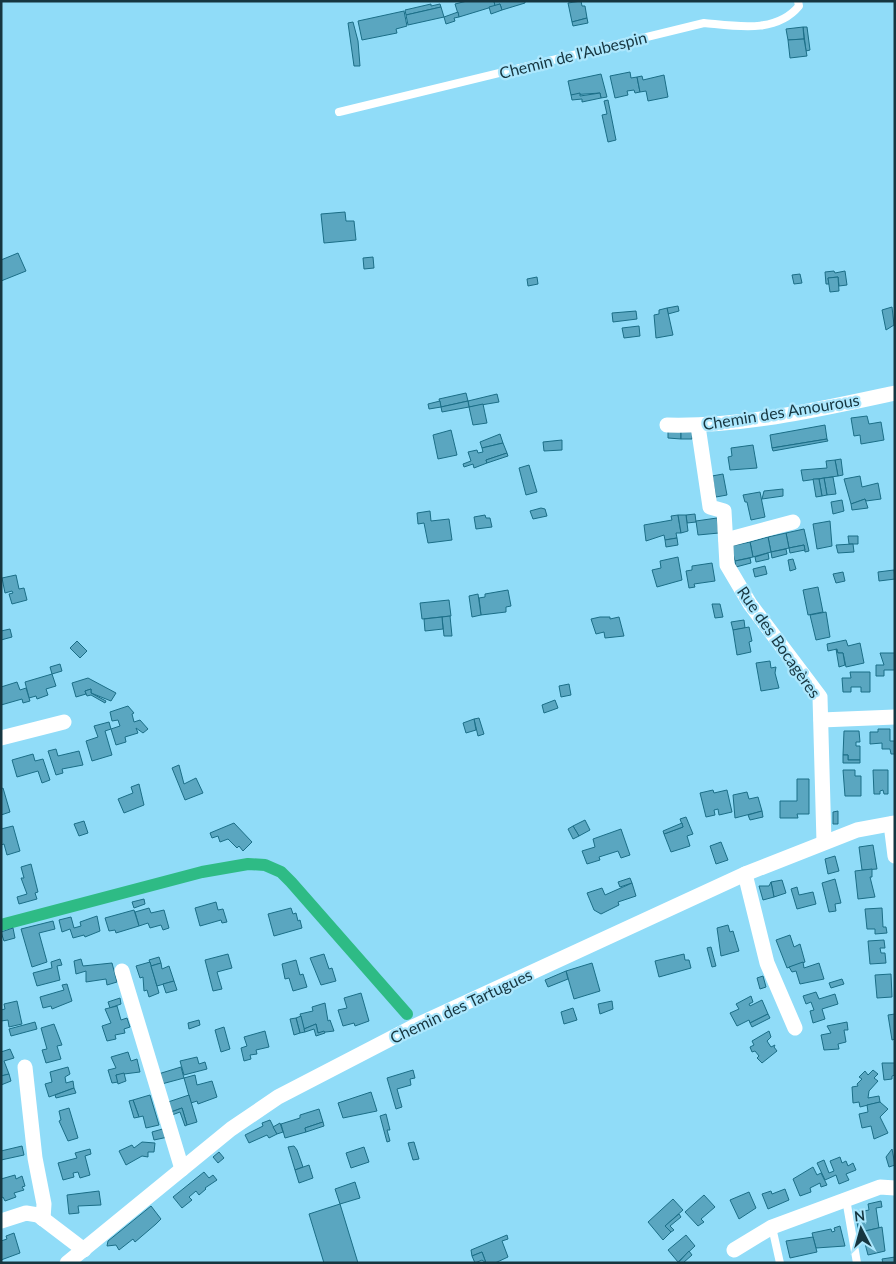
<svg xmlns="http://www.w3.org/2000/svg" width="896" height="1264" viewBox="0 0 896 1264" font-family="Lato,sans-serif">
<rect width="100%" height="100%" fill="#90dcf8"/>
<g fill="none" stroke-linecap="round" stroke-linejoin="round">
<polyline stroke="#2ebb85" stroke-width="12" points="1,925 202,872 248,864 265,865 281,872 291,882 407,1014"/>
</g>
<g fill="#5aa6c0" stroke="#1b6e87">
<polygon points="467,1 494,1 495,6 459,17 455,4"/>
<polygon points="494,1 525,1 525,3 502,10 500,4 495,6"/>
<polygon points="581,1 582,6 585,6 587,18 572,22 568,3"/>
<polygon points="431,4 431,6 440,4 441,7 406,15 405,10"/>
<polygon points="500,4 502,10 491,14 489,7"/>
<polygon points="441,7 444,17 408,25 406,15"/>
<polygon points="404,11 407,26 396,29 397,33 362,40 358,21"/>
<polygon points="458,12 459,17 454,18 455,21 446,24 444,17"/>
<polygon points="587,18 588,23 573,26 572,22"/>
<polygon points="353,22 358,41 360,66 354,66 348,23"/>
<polygon points="803,27 807,27 810,50 806,51"/>
<polygon points="803,27 804,39 788,40 786,29"/>
<polygon points="804,39 807,56 790,58 788,40"/>
<polygon points="630,72 631,78 637,77 640,92 635,93 634,90 627,91 628,95 615,98 610,76"/>
<polygon points="601,74 607,97 601,98 600,93 571,95 568,81"/>
<polygon points="664,75 668,97 648,101 646,91 640,92 637,77 642,76 643,80"/>
<polygon points="580,93 580,96 600,93 601,98 582,102 582,99 572,100 571,95"/>
<polygon points="608,100 616,140 608,142 602,115 607,114 604,101"/>
<polygon points="345,212 346,221 354,221 356,240 324,243 321,214"/>
<polygon points="18,253 26,271 1,281 1,260"/>
<polygon points="373,257 374,268 364,269 363,258"/>
<polygon points="834,271 835,273 845,271 847,285 839,286 838,277 828,278 829,284 826,284 825,272"/>
<polygon points="800,274 802,283 794,284 792,275"/>
<polygon points="537,277 538,284 528,286 527,279"/>
<polygon points="838,277 839,291 830,292 828,278"/>
<polygon points="678,306 679,311 668,314 667,308"/>
<polygon points="892,307 894,325 886,330 882,310"/>
<polygon points="667,308 673,335 656,338 654,315 659,314 659,310"/>
<polygon points="636,311 637,319 613,322 612,313"/>
<polygon points="639,326 640,336 624,338 622,328"/>
<polygon points="466,393 468,401 441,407 439,399"/>
<polygon points="497,394 499,402 469,407 468,401"/>
<polygon points="440,401 441,407 429,409 428,404"/>
<polygon points="468,401 469,407 442,412 441,407"/>
<polygon points="483,404 487,423 473,425 469,407"/>
<polygon points="867,416 869,424 881,422 884,440 861,444 860,435 854,436 851,418"/>
<polygon points="825,425 827,439 772,448 770,435"/>
<polygon points="668,429 681,430 681,439 668,438"/>
<polygon points="451,430 457,455 438,459 433,435"/>
<polygon points="681,430 693,431 692,439 681,439"/>
<polygon points="500,434 503,443 482,448 480,442"/>
<polygon points="827,439 828,441 773,451 772,448"/>
<polygon points="562,440 562,450 544,451 543,442"/>
<polygon points="503,443 507,453 486,460 487,463 474,468 473,464 464,467 463,464 471,461 468,452 477,450 478,453 483,452 482,448"/>
<polygon points="753,445 757,468 730,470 728,457 732,456 731,448"/>
<polygon points="507,453 508,456 487,463 486,460"/>
<polygon points="841,459 843,475 838,476 835,460"/>
<polygon points="835,460 838,476 803,481 801,470 827,468 826,461"/>
<polygon points="529,465 537,492 526,495 519,468"/>
<polygon points="723,474 727,495 716,497 712,476"/>
<polygon points="860,476 862,487 878,483 881,499 866,501 865,499 851,504 844,479"/>
<polygon points="833,477 836,494 827,495 824,478"/>
<polygon points="824,478 827,495 822,496 819,479"/>
<polygon points="813,479 819,479 822,496 816,497"/>
<polygon points="783,489 783,496 762,499 764,491"/>
<polygon points="760,492 765,517 751,520 747,502 745,502 743,495"/>
<polygon points="865,499 868,508 852,510 851,504"/>
<polygon points="842,500 844,511 833,514 831,502"/>
<polygon points="541,508 545,509 547,516 533,519 530,511"/>
<polygon points="430,511 431,521 449,519 452,540 428,543 424,523 418,524 417,513"/>
<polygon points="695,514 696,522 687,523 686,515"/>
<polygon points="485,515 486,518 490,518 492,527 476,529 474,517"/>
<polygon points="678,515 681,533 676,533 677,538 665,540 664,535 646,541 644,525 672,520 671,516"/>
<polygon points="678,515 686,515 688,531 681,533"/>
<polygon points="717,518 719,533 698,535 696,521"/>
<polygon points="830,521 832,546 817,549 813,524"/>
<polygon points="804,529 809,551 805,552 804,545 789,548 786,533"/>
<polygon points="786,533 789,548 771,552 768,537"/>
<polygon points="848,536 858,536 858,544 849,544"/>
<polygon points="768,537 771,552 753,557 750,542"/>
<polygon points="677,538 678,545 666,547 665,540"/>
<polygon points="750,542 753,557 735,561 731,546"/>
<polygon points="853,544 854,552 838,553 836,545"/>
<polygon points="804,545 805,550 790,553 789,548"/>
<polygon points="786,549 787,554 772,558 771,552"/>
<polygon points="768,553 769,559 756,562 755,557"/>
<polygon points="678,557 682,580 657,587 652,570 661,568 660,561"/>
<polygon points="750,558 751,563 736,567 735,561"/>
<polygon points="793,559 796,569 790,571 788,560"/>
<polygon points="712,563 715,581 694,584 695,587 689,588 686,571 692,570 692,566"/>
<polygon points="765,566 767,574 755,577 753,569"/>
<polygon points="894,570 895,579 879,581 878,572"/>
<polygon points="843,572 845,581 836,583 833,574"/>
<polygon points="16,575 19,589 24,588 27,600 12,604 9,594 13,593 12,591 5,593 2,578"/>
<polygon points="818,587 823,612 808,615 803,590"/>
<polygon points="508,590 511,606 506,607 506,612 481,615 479,598 485,597 485,594"/>
<polygon points="478,594 481,615 472,617 469,596"/>
<polygon points="449,600 451,616 422,619 420,603"/>
<polygon points="712,604 720,604 723,617 715,618"/>
<polygon points="826,612 830,637 816,640 810,615"/>
<polygon points="450,616 452,636 444,636 442,617"/>
<polygon points="442,617 443,629 425,631 424,619"/>
<polygon points="600,617 610,617 610,619 619,617 624,636 605,638 604,632 596,634 591,619"/>
<polygon points="744,620 745,628 733,630 731,622"/>
<polygon points="749,627 752,641 749,642 751,652 737,655 733,630"/>
<polygon points="10,629 12,637 1,640 1,631"/>
<polygon points="846,640 848,646 860,643 864,663 846,667 843,653 838,653 837,649 828,651 827,644"/>
<polygon points="77,641 87,651 80,658 70,648"/>
<polygon points="836,649 838,653 843,653 845,665 839,667"/>
<polygon points="880,653 895,653 895,670 884,670 884,676 876,676 876,665 884,665"/>
<polygon points="770,661 771,668 776,667 775,673 779,688 761,691 756,663"/>
<polygon points="60,664 62,671 52,674 50,667"/>
<polygon points="850,672 870,672 870,692 861,692 861,687 851,687 851,692 843,692 842,678 851,678"/>
<polygon points="52,674 56,686 46,689 48,695 37,699 36,696 29,698 25,682"/>
<polygon points="88,678 116,693 111,701 91,693 91,689 85,691 86,694 76,697 72,683"/>
<polygon points="17,682 20,690 26,688 30,701 23,703 22,699 1,705 1,687"/>
<polygon points="569,684 571,695 561,697 559,686"/>
<polygon points="91,689 91,693 106,701 105,703 91,695 87,696 85,691"/>
<polygon points="555,700 558,708 544,713 542,705"/>
<polygon points="128,706 134,713 132,714 134,722 140,720 148,729 143,733 136,728 138,733 125,737 126,742 116,745 111,729 120,726 118,720 112,721 110,712"/>
<polygon points="479,718 484,734 478,736 474,719"/>
<polygon points="474,719 476,730 466,733 463,723"/>
<polygon points="109,722 111,729 105,731 112,755 92,761 86,741 98,737 94,726"/>
<polygon points="878,729 890,729 890,741 895,741 895,754 891,754 890,749 882,749 882,743 870,744 870,732 878,732"/>
<polygon points="844,731 859,731 860,742 856,742 856,746 860,746 860,760 848,760 848,755 843,755"/>
<polygon points="56,749 58,756 79,751 83,765 62,769 63,773 56,775 48,751"/>
<polygon points="33,754 35,761 43,759 50,780 42,783 38,771 17,777 12,760"/>
<polygon points="843,755 848,755 848,760 860,760 860,763 843,763"/>
<polygon points="179,765 184,784 196,778 203,793 185,800 172,768"/>
<polygon points="843,770 855,770 855,776 861,776 861,796 845,796"/>
<polygon points="873,770 888,770 888,794 884,794 883,790 880,791 880,794 874,794"/>
<polygon points="797,779 809,779 809,814 797,814 798,818 780,818 780,801 797,801"/>
<polygon points="139,784 144,805 124,813 118,799 133,793 131,787"/>
<polygon points="3,788 10,812 1,815 1,789"/>
<polygon points="713,790 714,793 727,790 732,812 719,815 718,809 714,810 715,815 706,817 700,793"/>
<polygon points="747,792 749,799 758,797 762,811 735,818 733,795"/>
<polygon points="762,811 763,817 750,820 748,815"/>
<polygon points="838,811 838,824 833,824 833,812"/>
<polygon points="686,817 693,834 687,836 690,846 671,852 664,834 683,827 680,819"/>
<polygon points="585,820 590,830 579,836 573,826"/>
<polygon points="84,821 88,833 79,836 74,824"/>
<polygon points="234,823 252,842 243,851 239,846 237,848 228,839 220,842 218,836 212,838 210,833"/>
<polygon points="682,823 683,827 664,834 663,831"/>
<polygon points="13,826 20,851 7,855 4,844 1,845 1,829"/>
<polygon points="573,826 579,836 573,839 568,829"/>
<polygon points="621,829 630,855 621,858 618,851 599,857 600,860 587,864 582,851 595,847 593,839"/>
<polygon points="721,842 728,860 716,864 710,846"/>
<polygon points="873,845 877,869 862,870 859,847"/>
<polygon points="835,856 839,871 828,874 825,859"/>
<polygon points="31,864 38,892 35,893 37,899 19,904 17,897 27,894 21,878 24,878 21,867"/>
<polygon points="872,869 872,877 870,877 875,897 858,899 855,871"/>
<polygon points="630,878 632,883 620,887 618,882"/>
<polygon points="835,879 841,903 835,904 836,911 829,912 822,883"/>
<polygon points="782,880 786,893 774,897 771,882"/>
<polygon points="771,882 774,897 763,900 759,886 769,886"/>
<polygon points="632,883 636,896 618,902 619,905 601,914 594,910 587,893 602,888 605,895"/>
<polygon points="797,887 799,895 813,892 816,904 797,909 791,889"/>
<polygon points="144,899 145,904 134,908 132,902"/>
<polygon points="216,902 218,910 223,909 227,922 222,923 221,920 200,926 195,908"/>
<polygon points="149,908 151,913 164,910 169,928 163,930 161,925 150,928 148,923 139,926 135,912"/>
<polygon points="291,908 293,914 296,913 298,921 300,920 302,928 274,936 268,914"/>
<polygon points="882,908 883,927 886,927 887,933 875,934 875,929 867,929 865,909"/>
<polygon points="134,910 139,926 116,933 115,930 109,931 105,918"/>
<polygon points="97,916 100,931 85,937 84,935 73,938 70,929 62,932 59,920 71,917 74,928 81,926 80,922"/>
<polygon points="53,921 55,929 39,933 47,962 32,967 21,929"/>
<polygon points="728,925 730,932 733,931 739,951 721,956 717,928"/>
<polygon points="13,928 15,938 4,941 1,932"/>
<polygon points="790,935 794,947 800,944 805,962 787,968 776,940"/>
<polygon points="884,940 885,948 880,948 881,953 885,953 886,963 870,964 868,941"/>
<polygon points="711,947 716,966 712,967 707,948"/>
<polygon points="228,954 232,968 217,972 222,989 213,991 205,960"/>
<polygon points="324,954 329,969 332,968 336,981 321,985 310,958"/>
<polygon points="684,954 685,960 689,960 691,968 659,977 655,961"/>
<polygon points="159,957 161,963 151,966 149,960"/>
<polygon points="60,959 62,965 57,966 60,980 37,986 33,973 52,968 51,962"/>
<polygon points="81,959 83,966 112,963 117,982 107,985 106,979 86,982 86,971 76,974 74,961"/>
<polygon points="296,960 300,975 303,974 307,987 293,991 289,978 285,979 282,964"/>
<polygon points="150,962 159,993 149,997 147,990 144,991 143,977 140,978 136,966"/>
<polygon points="803,962 804,968 819,963 824,979 800,984 796,971 792,972 789,967"/>
<polygon points="161,963 162,969 169,966 174,981 157,986 151,966"/>
<polygon points="592,963 600,991 574,999 566,971"/>
<polygon points="566,971 568,979 548,987 545,980"/>
<polygon points="891,974 892,997 877,998 875,975"/>
<polygon points="763,976 766,987 760,989 757,978"/>
<polygon points="842,979 844,984 831,988 829,983"/>
<polygon points="174,981 177,990 166,993 163,984"/>
<polygon points="67,984 72,1001 52,1009 51,1006 43,1008 40,997 64,990 62,985"/>
<polygon points="816,992 819,999 835,994 838,1004 822,1009 825,1019 813,1023 810,1011 814,1010 811,1002 806,1004 803,996"/>
<polygon points="361,993 369,1021 355,1026 354,1023 343,1026 338,1010 347,1008 344,998"/>
<polygon points="751,996 753,1002 749,1004 750,1006 762,1000 768,1014 750,1023 749,1020 737,1026 730,1013 739,1009 736,1004"/>
<polygon points="120,998 121,1004 110,1008 108,1002"/>
<polygon points="17,1001 22,1024 9,1027 8,1020 1,1021 1,1010 5,1009 4,1004"/>
<polygon points="612,1001 613,1009 600,1014 598,1004"/>
<polygon points="325,1003 328,1021 330,1020 334,1031 318,1033 316,1024 304,1029 300,1014 313,1011 312,1007"/>
<polygon points="117,1006 121,1020 127,1018 130,1027 124,1029 125,1033 115,1035 116,1039 107,1041 102,1026 111,1023 105,1009"/>
<polygon points="573,1008 577,1020 564,1024 561,1012"/>
<polygon points="768,1014 770,1018 752,1027 750,1023"/>
<polygon points="895,1014 895,1039 892,1040 888,1015"/>
<polygon points="301,1016 305,1032 300,1033 296,1018"/>
<polygon points="296,1018 300,1033 294,1035 290,1019"/>
<polygon points="199,1020 200,1025 189,1029 188,1023"/>
<polygon points="35,1022 37,1029 11,1036 9,1029"/>
<polygon points="847,1022 848,1030 844,1030 846,1042 838,1044 839,1049 824,1050 821,1035 831,1033 827,1026"/>
<polygon points="54,1024 62,1045 57,1046 61,1059 46,1063 42,1050 47,1049 41,1028"/>
<polygon points="316,1024 318,1033 324,1031 325,1033 316,1036 314,1029 305,1032 304,1029"/>
<polygon points="224,1027 230,1049 221,1052 215,1030"/>
<polygon points="265,1031 269,1047 256,1050 257,1054 250,1055 251,1059 244,1061 241,1048 247,1046 244,1037"/>
<polygon points="769,1031 771,1037 767,1041 771,1047 775,1045 774,1047 777,1051 762,1063 757,1058 759,1056 755,1051 752,1052 750,1047 754,1045 752,1041"/>
<polygon points="10,1049 14,1058 4,1061 9,1074 1,1076 1,1052"/>
<polygon points="128,1052 131,1061 137,1059 140,1072 116,1075 118,1082 112,1083 108,1070 116,1068 111,1057"/>
<polygon points="197,1057 199,1064 205,1062 207,1069 184,1075 180,1061"/>
<polygon points="882,1063 895,1063 895,1075 892,1076 892,1079 884,1080"/>
<polygon points="68,1067 70,1074 65,1077 66,1083 73,1081 74,1088 49,1097 45,1084 52,1082 50,1072"/>
<polygon points="181,1067 184,1078 158,1085 155,1075"/>
<polygon points="413,1070 415,1078 410,1079 411,1085 397,1089 402,1107 396,1109 387,1078"/>
<polygon points="873,1070 878,1074 874,1078 878,1081 869,1091 868,1098 879,1096 880,1102 860,1107 859,1102 853,1103 852,1087 858,1086 857,1084 862,1079 859,1077 865,1071 868,1075"/>
<polygon points="124,1073 126,1081 118,1084 116,1075"/>
<polygon points="9,1074 11,1081 1,1085 1,1076"/>
<polygon points="195,1075 197,1085 212,1081 217,1097 198,1104 197,1101 191,1103 184,1078"/>
<polygon points="74,1088 76,1093 56,1098 55,1095"/>
<polygon points="371,1092 377,1111 343,1118 338,1103"/>
<polygon points="150,1095 159,1125 146,1128 143,1116 139,1117 133,1100"/>
<polygon points="189,1095 197,1122 187,1125 182,1108 171,1112 168,1102"/>
<polygon points="133,1100 139,1117 134,1118 129,1101"/>
<polygon points="880,1102 888,1109 880,1117 888,1133 874,1139 871,1126 862,1128 859,1114 868,1112 867,1105"/>
<polygon points="69,1108 78,1138 68,1141 59,1121 61,1120 59,1111"/>
<polygon points="182,1108 187,1125 185,1126 180,1112 172,1115 171,1112"/>
<polygon points="319,1109 323,1122 305,1128 306,1132 285,1138 281,1124 300,1118 300,1115"/>
<polygon points="386,1114 390,1130 387,1130 390,1141 387,1142 380,1116"/>
<polygon points="270,1120 277,1134 269,1138 267,1135 249,1143 245,1135 263,1126 262,1123"/>
<polygon points="323,1122 324,1126 306,1132 305,1128"/>
<polygon points="280,1123 283,1132 277,1134 273,1127"/>
<polygon points="166,1128 168,1137 154,1140 152,1132"/>
<polygon points="142,1142 155,1143 154,1152 148,1152 148,1157 142,1156 126,1165 119,1151 132,1145 134,1148"/>
<polygon points="414,1142 419,1159 413,1160 408,1143"/>
<polygon points="22,1146 24,1155 1,1160 1,1151"/>
<polygon points="294,1146 297,1150 303,1167 295,1170 288,1147"/>
<polygon points="364,1147 369,1162 351,1168 346,1153"/>
<polygon points="90,1149 91,1154 85,1156 90,1175 80,1178 78,1172 73,1173 74,1177 63,1180 58,1163 77,1158 75,1153"/>
<polygon points="892,1149 895,1165 889,1167 886,1157"/>
<polygon points="219,1152 224,1158 218,1163 213,1157"/>
<polygon points="840,1157 842,1163 846,1161 848,1166 853,1163 856,1170 846,1174 849,1180 839,1184 836,1175 825,1180 817,1163 824,1160 829,1173 834,1171 830,1161"/>
<polygon points="309,1165 313,1178 299,1183 295,1170"/>
<polygon points="813,1167 817,1175 821,1173 827,1185 821,1187 820,1183 810,1188 811,1192 800,1196 793,1179"/>
<polygon points="204,1172 209,1178 213,1175 217,1180 205,1188 206,1189 199,1195 196,1191 189,1197 192,1200 182,1208 173,1197"/>
<polygon points="15,1175 16,1179 22,1176 25,1186 22,1187 24,1190 14,1193 16,1197 5,1201 3,1197 1,1198 1,1179"/>
<polygon points="355,1182 360,1198 340,1204 335,1189"/>
<polygon points="785,1189 789,1200 768,1209 762,1194 771,1191 772,1194"/>
<polygon points="99,1191 101,1205 78,1206 79,1213 69,1214 67,1195"/>
<polygon points="749,1192 756,1208 739,1219 730,1200"/>
<polygon points="704,1195 715,1207 701,1219 704,1222 698,1226 685,1212"/>
<polygon points="673,1199 683,1210 665,1226 671,1232 663,1240 648,1222"/>
<polygon points="881,1201 882,1207 876,1208 879,1228 859,1232 855,1213 869,1210 868,1204"/>
<polygon points="340,1204 358,1263 324,1263 309,1214"/>
<polygon points="151,1206 161,1219 156,1224 135,1242 133,1239 119,1250 116,1245 107,1246 108,1241"/>
<polygon points="679,1214 681,1217 670,1226 674,1230 671,1232 665,1226"/>
<polygon points="840,1226 845,1246 816,1248 812,1233 831,1229 832,1232 835,1231 834,1228"/>
<polygon points="882,1227 885,1251 868,1255 862,1232"/>
<polygon points="14,1233 20,1253 1,1260 1,1241 7,1239 6,1236"/>
<polygon points="507,1235 508,1239 502,1241 508,1257 495,1263 486,1263 482,1252 472,1256 471,1250"/>
<polygon points="686,1235 695,1246 678,1262 668,1250"/>
<polygon points="813,1237 817,1252 790,1258 786,1241"/>
<polygon points="689,1251 692,1255 683,1263 678,1263"/>
<polygon points="482,1252 486,1263 482,1260 475,1263 472,1256"/>
<polygon points="895,1257 895,1263 883,1263 882,1259"/>
</g>
<g fill="none" stroke-linecap="round" stroke-linejoin="round">
<g stroke="#fff" stroke-width="8">
<path d="M339,112L704,23C736,26 776,34 799,6L798,1"/>
<polyline points="846,1199 857,1263"/>
<polyline points="772,1227 780,1263"/>
</g>
<g stroke="#fff" stroke-width="15">
<path d="M667,425C743,427 821,409 895,393"/>
<polyline points="698,426 710,507 724,511 727,565 750,604 820,697 824,842"/>
<polyline points="726,540 793,522"/>
<polyline points="821,720 895,717"/>
<polyline points="1,738 64,722"/>
<polyline points="891,824 895,856"/>
<polyline points="745,874 767,963 795,1028"/>
<polyline points="122,971 182,1169"/>
<polyline points="25,1067 35,1158 44,1204 43,1219"/>
<polyline points="1,1221 26,1213 38,1215 84,1250"/>
<polyline points="734,1250 772,1227 880,1187 895,1188"/>
<polyline points="67,1263 231,1129 278,1097 415,1026 745,874 857,830 895,823"/>
</g>
</g>
<g text-anchor="middle" stroke-width="4.5" stroke-linejoin="round" paint-order="stroke">
<g font-size="16" fill="#163640" stroke="#ace7fd">
<text transform="translate(573 55) rotate(-14)" y="6">Chemin de l'Aubespin</text>
<text transform="translate(781 412) rotate(-9)" y="6">Chemin des Amourous</text>
<text transform="translate(779 642) rotate(55)" y="6">Rue des Bocagères</text>
<text transform="translate(461 1006) rotate(-25)" y="6">Chemin des Tartugues</text>
</g>
</g>
<rect width="896" height="1264" fill="none" stroke="#163640" stroke-width="5"/>
<g transform="translate(861 1229) rotate(354)" stroke="#ace7fd" stroke-width="4" paint-order="stroke">
<path d="M0-4L9 19L0 12L-9 19Z" fill="#163640"/>
<text y="-8" font-size="14" font-weight="bold" text-anchor="middle" fill="#163640">N</text>
</g>
</svg>
